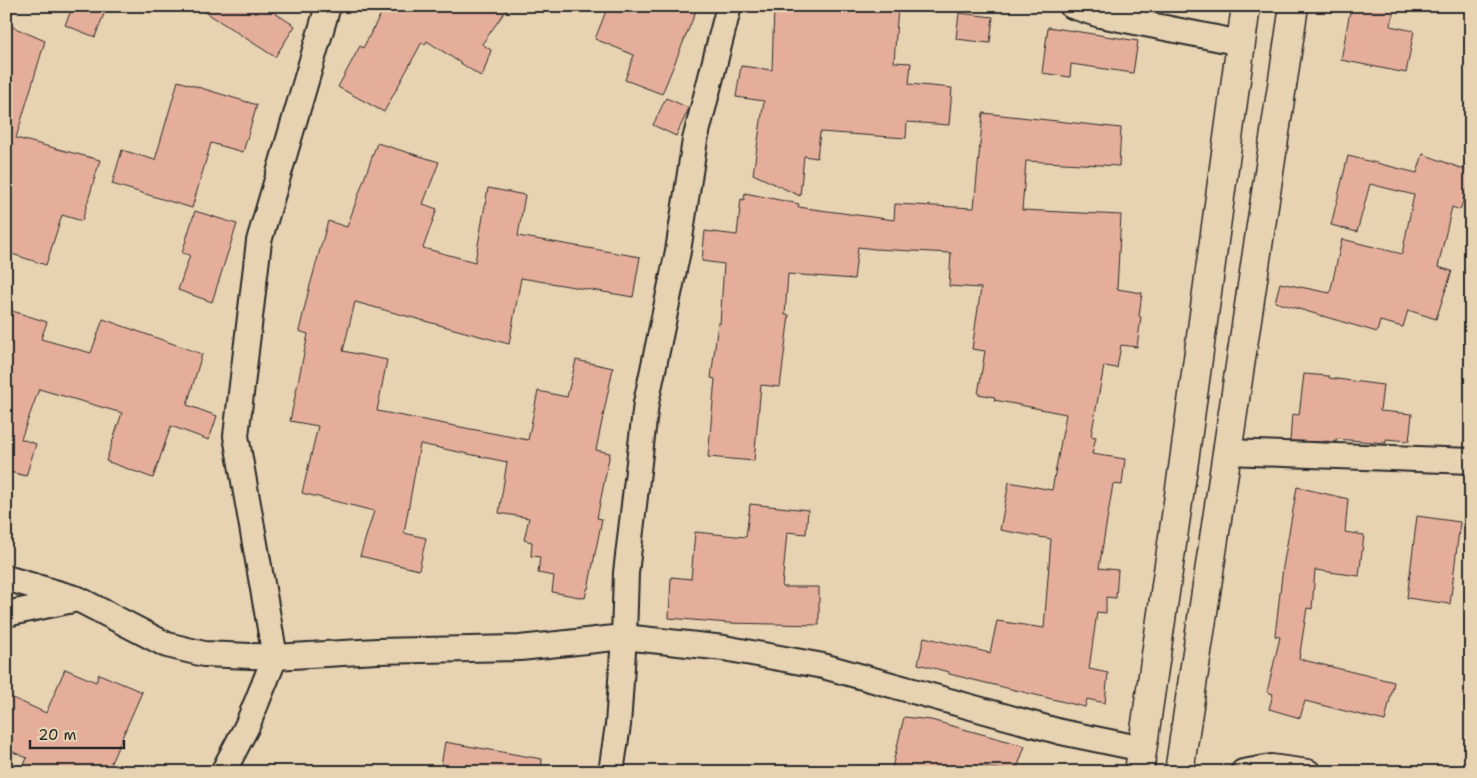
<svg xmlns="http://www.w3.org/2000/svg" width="1477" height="778" viewBox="0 0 1477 778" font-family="'Shantell Sans',sans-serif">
<rect width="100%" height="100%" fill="#e7d2b1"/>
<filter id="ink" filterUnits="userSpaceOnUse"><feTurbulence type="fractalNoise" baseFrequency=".02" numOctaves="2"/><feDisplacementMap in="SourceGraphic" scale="10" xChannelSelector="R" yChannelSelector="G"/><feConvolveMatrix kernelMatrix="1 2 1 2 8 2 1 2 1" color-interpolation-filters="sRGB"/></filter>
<g filter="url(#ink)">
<g fill="#e5ae9b" stroke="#2b2b2b">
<polygon points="73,6 107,6 95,37 65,25"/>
<polygon points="196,6 264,6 295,26 275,57"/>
<polygon points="385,6 509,6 482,44 491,50 482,77 427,41 425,45 422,42 384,112 338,87 360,46 363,48"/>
<polygon points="608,6 698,6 662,94 625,80 634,55 595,39"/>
<polygon points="774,6 898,6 894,62 911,63 909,84 952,88 949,125 907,122 906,138 820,132 817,158 804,156 800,196 753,174 764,101 736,97 741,66 772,70"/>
<polygon points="1351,6 1395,6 1390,26 1414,31 1406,73 1341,60"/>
<polygon points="959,13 993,17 990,43 956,39"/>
<polygon points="6,24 45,41 16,138 100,160 82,221 62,215 46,265 6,252"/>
<polygon points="1048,27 1138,41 1133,73 1071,64 1070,77 1042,73"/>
<polygon points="178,81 257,105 243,152 211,143 192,208 112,184 122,150 155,160"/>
<polygon points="666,98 689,108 676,136 653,125"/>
<polygon points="983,113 1121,128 1119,166 1026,161 1022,210 1121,215 1117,289 1142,293 1139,316 1141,317 1137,347 1121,345 1117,368 1104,366 1091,436 1096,437 1092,454 1125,459 1122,485 1113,484 1099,568 1118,570 1116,598 1106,597 1106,613 1097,612 1089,669 1108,673 1105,703 1087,699 1085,707 949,674 949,672 918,664 924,637 990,653 997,621 1044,628 1051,539 1000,530 1009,482 1052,490 1066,414 994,400 995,397 978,394 985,351 972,349 981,288 949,286 951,253 875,249 858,247 854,279 788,274 785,315 789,315 780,387 761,385 754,461 708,457 715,379 711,378 718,323 720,324 724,264 702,261 705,231 737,235 741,199 744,200 745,193 799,204 798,207 894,220 895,204 974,208"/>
<polygon points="377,143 439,162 423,204 437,209 423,248 475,262 488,188 525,195 518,236 640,257 633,297 521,278 509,344 355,302 343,351 387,360 377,411 528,440 538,391 567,397 576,360 613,368 596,450 610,453 597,518 602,519 588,589 587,589 585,598 552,592 554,576 538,573 540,557 531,556 532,542 524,540 529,518 499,513 507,462 420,444 404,533 426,538 419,570 360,556 374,511 302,493 318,426 290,421 308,334 299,331 309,289 328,221 347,227"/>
<polygon points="1423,154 1471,172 1471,179 1460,210 1452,207 1438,267 1452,271 1436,319 1408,310 1403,327 1380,321 1377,332 1275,302 1280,283 1330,293 1342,239 1402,254 1414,195 1370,184 1357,232 1331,225 1348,156 1417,173"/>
<polygon points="195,211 237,224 212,302 178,290 190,255 182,253"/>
<polygon points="6,309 47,322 41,339 91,353 103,319 202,354 187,405 217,416 209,440 171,426 153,478 106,461 122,413 39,389 21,439 36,444 26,476 6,471"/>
<polygon points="1304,374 1329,376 1329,378 1383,385 1380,411 1412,414 1409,441 1386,439 1386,443 1336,439 1336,442 1324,441 1324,442 1290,441 1292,414 1299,415"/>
<polygon points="1297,487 1348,499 1345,532 1364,535 1359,576 1315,570 1312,609 1307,608 1299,659 1394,682 1385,721 1305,701 1300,718 1269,709 1273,694 1267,692 1280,637 1275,636 1283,567"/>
<polygon points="750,504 808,510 806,534 787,532 782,587 819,587 819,625 728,623 669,618 671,577 691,579 695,532 746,537"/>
<polygon points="1417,516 1460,522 1450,604 1407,598"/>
<polygon points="65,669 96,682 99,674 142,692 107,772 21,772 27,758 6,749 6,695 46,713"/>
<polygon points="904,717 931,720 1025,746 1016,771 956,764 954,772 891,772"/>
<polygon points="445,742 542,759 541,772 440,772"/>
</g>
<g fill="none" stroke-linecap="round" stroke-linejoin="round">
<g stroke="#2b2b2b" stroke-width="28">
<g id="minor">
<polyline points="1072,6 1100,15 1241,43"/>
<polyline points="1227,452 1471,461"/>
<polyline points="6,578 78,599 167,645 204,654 275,657 377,651 520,648 624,637 724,648 823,666 1061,732 1143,749"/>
<polyline points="6,614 73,600"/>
<polyline points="223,772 247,726 275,657 236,436 259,241 328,6"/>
<polyline points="611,772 618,725 624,637 626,573 646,403 678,251 695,140 729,6"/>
<polyline points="1243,772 1271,767 1308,772"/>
</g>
</g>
<g stroke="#2b2b2b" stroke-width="31">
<g id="tertiary">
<polyline points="1139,772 1185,454 1246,6"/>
<polyline points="1179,772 1294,6"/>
</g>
</g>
<use href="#minor" stroke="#e7d2b1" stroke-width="24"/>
<use href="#tertiary" stroke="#e7d2b1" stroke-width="28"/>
</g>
</g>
<rect width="1477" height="778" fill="none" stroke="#e7d2b1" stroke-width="25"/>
<rect x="12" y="12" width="1452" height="753" fill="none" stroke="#2b2b2b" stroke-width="2" filter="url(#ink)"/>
<path d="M30 740v8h94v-8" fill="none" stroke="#2b2b2b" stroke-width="2.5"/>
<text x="38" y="740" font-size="15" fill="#2b2b2b" stroke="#e7d2b1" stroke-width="4" paint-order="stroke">20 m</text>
</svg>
